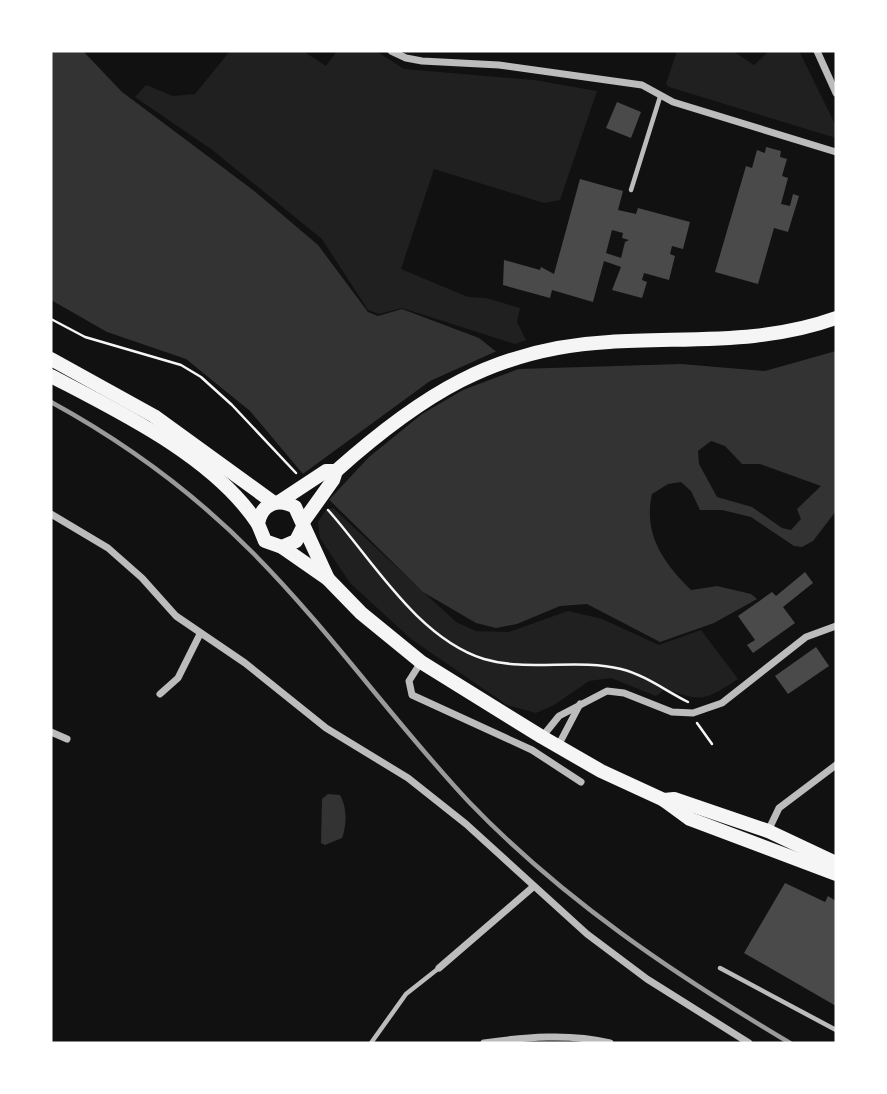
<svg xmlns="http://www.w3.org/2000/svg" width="887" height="1094" viewBox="0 0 887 1094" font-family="'DejaVu Sans',sans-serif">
<rect width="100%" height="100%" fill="#111"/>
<g fill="#202020">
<polygon points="230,51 303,51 326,66 337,51 376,51 404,69 534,80 597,91 560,200 544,203 434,169 401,269 468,297 486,298 520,308 517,322 526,340 515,344 402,308 379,314 368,310 322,239 211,149 135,97 146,85 173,96 195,94"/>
<polygon points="677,51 733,51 754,65 769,51 799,51 836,126 836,138 669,87 666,84"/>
<path d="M333,508L456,622L476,631L509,632L568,611L602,619L659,645L701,630L738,679C704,701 703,702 665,689L656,696L611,678L589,681L554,705L536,713L507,705L411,639L350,583L320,538L318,522L326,510Z"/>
</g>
<g fill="#333" fill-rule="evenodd">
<path d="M51,51H83L122,92L253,190L318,245L368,312L378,316L402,309L479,338L518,369L681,364L765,371L836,351V511L813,541L802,547L794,546L751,517L722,510H700L691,491L681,482L668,484L652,494C643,534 663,562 691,590L717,586L751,594L757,599L714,623L660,642L587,604L560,606L517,624L496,628L476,623L423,592L303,474L250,411L186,359L107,332L51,300ZM711,441L725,446L742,464H760L821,486L797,509L801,519L791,530L782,528L752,507L717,497L699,464L698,451Z"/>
<path d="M328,794L340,795C347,807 347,825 342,838L325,845L321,843L322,799Z"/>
</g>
<polygon fill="#111" points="499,350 519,365 529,365 463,390 422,414 369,457 326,503 300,476 430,381"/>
<g fill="#4a4a4a" fill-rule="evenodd">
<polygon points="617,102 641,112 631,138 606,128"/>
<polygon points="766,147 781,151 780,157 787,159 782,176 788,178 781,204 790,206 793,194 799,196 788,232 774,228 758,284 715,272 746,166 752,168 757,150 765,153"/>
<path d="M580,179L623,191L618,210L636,214L638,208L690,222L683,249L672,246L670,254L675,256L669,280L644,273L642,280L647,282L642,298L612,290L621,267L604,261L593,302L552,290L550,298L503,285L504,260L540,270L541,267L554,274ZM612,230L623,233L622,238L629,240L625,242L621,258L606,253Z"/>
<polygon points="805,572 813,583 783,607 795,623 753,653 747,645 755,640 738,616 772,592 776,596"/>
<polygon points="816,647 829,666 788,694 775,676"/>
<polygon points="785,883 825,902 828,896 836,901 836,1006 744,953"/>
</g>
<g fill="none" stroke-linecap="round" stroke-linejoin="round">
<g stroke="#f5f5f5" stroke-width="2.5">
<polyline points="51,319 85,337 181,365 201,377 232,405 296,473"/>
<path d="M328,510C372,559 417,638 484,659C528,672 577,658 621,669C645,675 666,691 688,702"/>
<polyline points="697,723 712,744"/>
</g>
<g stroke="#bcbcbc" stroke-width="4.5">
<polyline points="631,190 660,97"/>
<polyline points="720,968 836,1030"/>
<polyline points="371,1043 406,994 439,968"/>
</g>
<g stroke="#bcbcbc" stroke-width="7">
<polyline points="391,51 406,58 422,61 499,65 642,85 673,102 836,152"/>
<polyline points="817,51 836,93"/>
<polyline points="51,514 108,548 142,578 176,616 245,663 326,728 408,778 466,824 587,934 647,979 749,1043"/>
<polyline points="421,662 409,681 412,695 532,750 581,782"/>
<polyline points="160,694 178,678 200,634"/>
<polyline points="51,732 67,739"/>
<polyline points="542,737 559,716 607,691 624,693 672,712 693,713 722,703 806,637 836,626"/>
<polyline points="558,746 580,704"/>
<polyline points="768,831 779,808 836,765"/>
<polyline points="439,968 533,887"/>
<path d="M484,1043C525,1037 570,1033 610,1043"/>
</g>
<g stroke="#f5f5f5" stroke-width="14">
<polyline points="51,359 154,416 274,503"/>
<path d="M51,376C120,412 214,457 258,524"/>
<polyline points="279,502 326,471 336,471"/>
<path d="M303,522L333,480L336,471C420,396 494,348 609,342C687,337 761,345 836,318"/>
<path d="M303,527L296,541L282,547L265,541L258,524C261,504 278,497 295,507L328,579"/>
<polyline points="282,547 328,579 361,613 421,662 542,737 601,771 664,800 690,819 836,874"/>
<polyline points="664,800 674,799 768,831 836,863"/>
</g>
<path stroke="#9a9a9a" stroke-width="4.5" d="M51,402C126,443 194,493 254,554C331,632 394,722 469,802C563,900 674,974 790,1043"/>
</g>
<rect width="887" height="1094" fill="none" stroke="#ffffff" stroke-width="105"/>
</svg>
